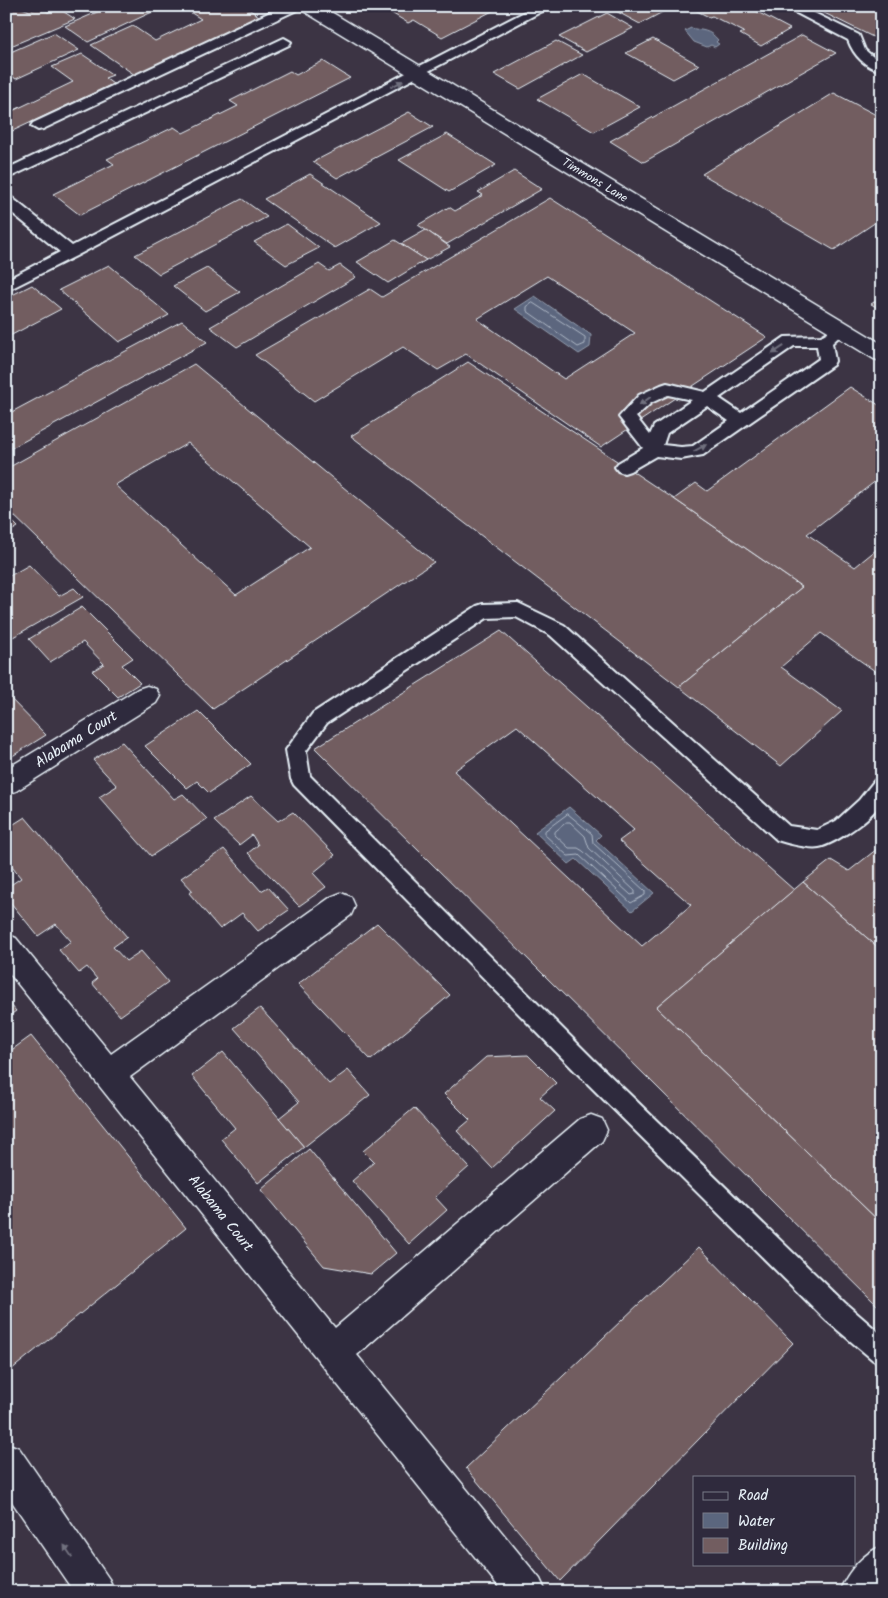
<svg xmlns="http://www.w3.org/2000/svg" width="888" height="1598" viewBox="0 0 888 1598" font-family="Kalam,sans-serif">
<rect width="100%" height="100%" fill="#3c3444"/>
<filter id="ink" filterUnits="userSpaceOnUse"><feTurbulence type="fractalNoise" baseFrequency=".02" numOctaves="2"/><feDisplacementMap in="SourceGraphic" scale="10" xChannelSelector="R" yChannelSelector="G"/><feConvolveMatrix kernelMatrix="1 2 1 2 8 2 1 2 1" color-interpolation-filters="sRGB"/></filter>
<g filter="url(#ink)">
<g fill="#5b667e" stroke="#939eaf">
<path d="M691,28C702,31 709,29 718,40L716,42L719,44L715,47L711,45L707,47L694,42L685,31Z"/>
<polygon points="535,296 591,335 590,347 579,354 515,309"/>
<polygon points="569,807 601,835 596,840 654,893 632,911 576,859 569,864 535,832"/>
</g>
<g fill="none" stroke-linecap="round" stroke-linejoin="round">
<g stroke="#b0b9c7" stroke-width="1">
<polygon points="533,303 585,337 585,344 578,347 527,311 527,307"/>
<polygon points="568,814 592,834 593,843 645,891 645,895 631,903 579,855 568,856 545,835 545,831"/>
<polygon points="567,822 570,822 585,836 589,848 635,891 635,894 631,895 583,851 578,848 569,848 555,835 555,832"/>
</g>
</g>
<g fill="#725d60" stroke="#e8f1f8" fill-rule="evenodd">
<polygon points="16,6 30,11 40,6 48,12 58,8 75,19 6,48 6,10"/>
<polygon points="20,6 62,6 48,12 40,6 30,11"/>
<polygon points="111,6 165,6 88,42 65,26"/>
<polygon points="192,6 244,6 259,16 135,75 91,45 133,26 155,41 201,19 185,9"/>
<polygon points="380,6 444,7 502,6 442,37 414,20 408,23"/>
<polygon points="622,6 674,6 640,24 614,10"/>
<polygon points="687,6 746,6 790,29 761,46 740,34 744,32 712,16 709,17"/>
<polygon points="810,6 882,6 882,31 873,37"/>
<polygon points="607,13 633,28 586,52 559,37"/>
<polygon points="54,33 79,50 16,79 6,72 6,54"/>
<polygon points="802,35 836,53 644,162 610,141"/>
<polygon points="653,39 699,65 673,79 626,53"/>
<polygon points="556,41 582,55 520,89 494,74"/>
<polygon points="882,48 882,61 870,55"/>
<polygon points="82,54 113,75 105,78 113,84 6,134 6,114 73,82 52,67"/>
<polygon points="323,61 350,78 80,215 53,194 114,164 107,159 174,127 183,133 238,106 230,101 290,71 296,75"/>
<polygon points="583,74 640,107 594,132 537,99"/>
<polygon points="834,93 882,118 882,218 834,250 702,174"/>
<polygon points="409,112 433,127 337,178 313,162"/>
<polygon points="447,134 496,165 449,192 399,160"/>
<polygon points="514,171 542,189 447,244 418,225 449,207 455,211 483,195 478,192"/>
<polygon points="310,174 381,222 335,248 264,199"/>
<path d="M550,198L767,337L601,447L466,354L438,370L403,347L314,401L255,355L370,289L382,297ZM547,276L635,333L564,379L477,319Z"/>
<polygon points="242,199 267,217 159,274 135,255"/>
<polygon points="287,224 319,248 286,265 254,242"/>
<polygon points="426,230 450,247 426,260 401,244"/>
<polygon points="395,240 426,260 388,283 357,262"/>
<polygon points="319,264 329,271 340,265 356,277 237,347 210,327"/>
<polygon points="109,265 169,315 119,342 59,290"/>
<polygon points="207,268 240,292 205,311 173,286"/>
<polygon points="32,285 61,309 6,338 6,298"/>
<polygon points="882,297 882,310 871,304"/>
<polygon points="182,321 207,342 6,451 6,415"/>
<polygon points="468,362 674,499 802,587 679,687 351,436"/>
<path d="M194,364L434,562L213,709L6,508V469ZM188,443L310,547L236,595L115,485Z"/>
<polygon points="850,387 882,407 882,483 877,480 807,534 855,567 882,545 882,676 821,633 781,667 842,711 781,766 679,687 802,587 674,499 696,483 707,491"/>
<polygon points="6,515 18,527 6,534"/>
<polygon points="29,565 59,596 74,588 83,597 13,637 6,630 6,578"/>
<polygon points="82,607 133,658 122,665 140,683 118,697 92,671 104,664 83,642 50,662 29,639"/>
<path d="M501,631L794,890L656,1007L882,1224V1310L315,748ZM517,726L634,830L619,841L691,905L642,946L454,771Z"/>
<polygon points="6,694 46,735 6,760"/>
<polygon points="198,711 251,764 209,793 197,781 187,788 145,746"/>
<polygon points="122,742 174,799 183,794 207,819 151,856 99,797 117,786 93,760"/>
<polygon points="251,796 278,821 293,812 335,855 313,873 326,887 299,906 248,853 258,845 252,835 239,845 214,821"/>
<polygon points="25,817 127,937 113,947 126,961 141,951 168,982 120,1016 92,983 97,979 87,967 79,973 59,950 71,941 56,924 38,936 6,897 6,888 21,878 12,867 6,867 6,829"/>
<polygon points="882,845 882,951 803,882 831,860 849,871"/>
<polygon points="224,849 261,891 268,887 289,910 258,931 242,913 220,929 189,893 193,891 181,878"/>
<polygon points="803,882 882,951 882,1224 656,1007"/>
<polygon points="377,923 450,995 371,1060 298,984"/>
<polygon points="6,999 16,1011 6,1018"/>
<polygon points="260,1008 329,1084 348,1070 370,1095 304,1147 279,1118 299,1102 234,1028"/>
<polygon points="31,1036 186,1228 6,1374 6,1054"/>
<polygon points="223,1052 304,1147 258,1183 221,1139 235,1128 192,1076"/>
<polygon points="528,1055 556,1083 540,1097 555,1111 492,1168 457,1131 470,1120 444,1094 486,1057"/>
<polygon points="414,1108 469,1167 435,1197 447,1210 409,1244 352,1181 374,1162 363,1151"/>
<polygon points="309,1149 396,1253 371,1274 324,1266 261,1190"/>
<polygon points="699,1247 793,1343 560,1581 466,1468"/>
</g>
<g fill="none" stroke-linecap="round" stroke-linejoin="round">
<g stroke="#e8f1f8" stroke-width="4">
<g id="lane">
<polygon points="283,6 300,6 299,9 43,129 38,130 31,126 33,123"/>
<polygon points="536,6 552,6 76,256 6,291 6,280 60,252 6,208 6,196 11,197 72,246"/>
<path d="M783,6H800L859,35L865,50L872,56L882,61V71C865,67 854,56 848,40Z"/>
<polygon points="284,38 291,42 289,45 6,179 6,169"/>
<path d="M835,328L841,329L843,333L832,343L835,361L833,365L703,455L681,459L656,456L630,471L624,473L618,471L615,467L618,463L643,448L619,417L639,395L661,385L667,383L705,392L785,337L821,336ZM794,346H817L819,359L741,413L719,398ZM668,395L692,400L654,426L650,435L636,417L651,403ZM707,406L729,421L693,446L681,447L663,445L667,433Z"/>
<path d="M518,603L564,625L789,826L817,830L836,821L859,800L875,780L882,778C882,784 884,795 881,801C875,817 835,844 819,847C809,849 786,843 777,840L550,635L516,617L487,618L327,723L306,751L310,776L594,1060L845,1303L882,1335V1363L873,1360L827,1321L578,1074L294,785L291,779L286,750L313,713L477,606L483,604Z"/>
</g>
</g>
<g stroke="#e8f1f8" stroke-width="3">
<g id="street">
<polygon points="147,686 156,689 160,696 156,703 16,791 6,794 6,769 138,689"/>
<polygon points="341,893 351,897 355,906 351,915 130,1077 335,1328 580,1119 591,1115 602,1119 607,1130 602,1141 357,1355 540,1579 546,1592 503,1592 6,969 6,934 16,938 111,1054 331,897"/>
</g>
</g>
<g stroke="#e8f1f8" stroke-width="3">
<g id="secondary">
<polygon points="299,6 321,6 882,344 882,361 874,359 302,10"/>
<polygon points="6,1443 19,1448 109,1579 115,1592 74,1592 6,1493"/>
<path d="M882,1546V1592H839C848,1572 862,1554 882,1546Z"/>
</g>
</g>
<use href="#lane" fill="#2f2a3d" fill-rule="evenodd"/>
<use href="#street" fill="#2f2a3d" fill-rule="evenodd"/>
<use href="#secondary" fill="#2f2a3d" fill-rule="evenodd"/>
</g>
<defs><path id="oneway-solid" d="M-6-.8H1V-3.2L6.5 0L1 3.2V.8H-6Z" transform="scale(1.25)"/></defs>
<g fill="#70707e">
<use href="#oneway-solid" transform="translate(397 84) rotate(-27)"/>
<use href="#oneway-solid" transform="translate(778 350) rotate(146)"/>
<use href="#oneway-solid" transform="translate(645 401) rotate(144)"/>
<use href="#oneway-solid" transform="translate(700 448) rotate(-28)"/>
<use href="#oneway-solid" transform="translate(68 1551) rotate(-124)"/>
</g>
</g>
<g text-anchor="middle" stroke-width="4.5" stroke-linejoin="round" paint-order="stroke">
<g font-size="12" fill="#e8f1f8" stroke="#2f2a3d">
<text transform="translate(595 180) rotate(31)" y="4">Timmons Lane</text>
</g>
<g font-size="15" fill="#e8f1f8" stroke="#2f2a3d">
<text transform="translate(76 739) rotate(-32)" y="5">Alabama Court</text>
<text transform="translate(221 1213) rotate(51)" y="5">Alabama Court</text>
</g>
</g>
<rect width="888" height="1598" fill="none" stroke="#2f2a3d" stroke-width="25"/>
<rect x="12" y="12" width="863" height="1573" fill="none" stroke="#e8f1f8" stroke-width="2" filter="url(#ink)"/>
<rect x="693" y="1476" width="162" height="90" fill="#2f2a3d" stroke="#797a88"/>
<rect x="703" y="1492" width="25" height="8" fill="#2f2a3d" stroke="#797a88"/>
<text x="738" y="1500" font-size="15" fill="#e8f1f8">Road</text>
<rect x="703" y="1513" width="25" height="15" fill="#5b667e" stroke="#797a88"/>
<text x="738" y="1526" font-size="15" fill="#e8f1f8">Water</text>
<rect x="703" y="1538" width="25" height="15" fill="#725d60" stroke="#797a88"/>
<text x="738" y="1550" font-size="15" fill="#e8f1f8">Building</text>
</svg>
